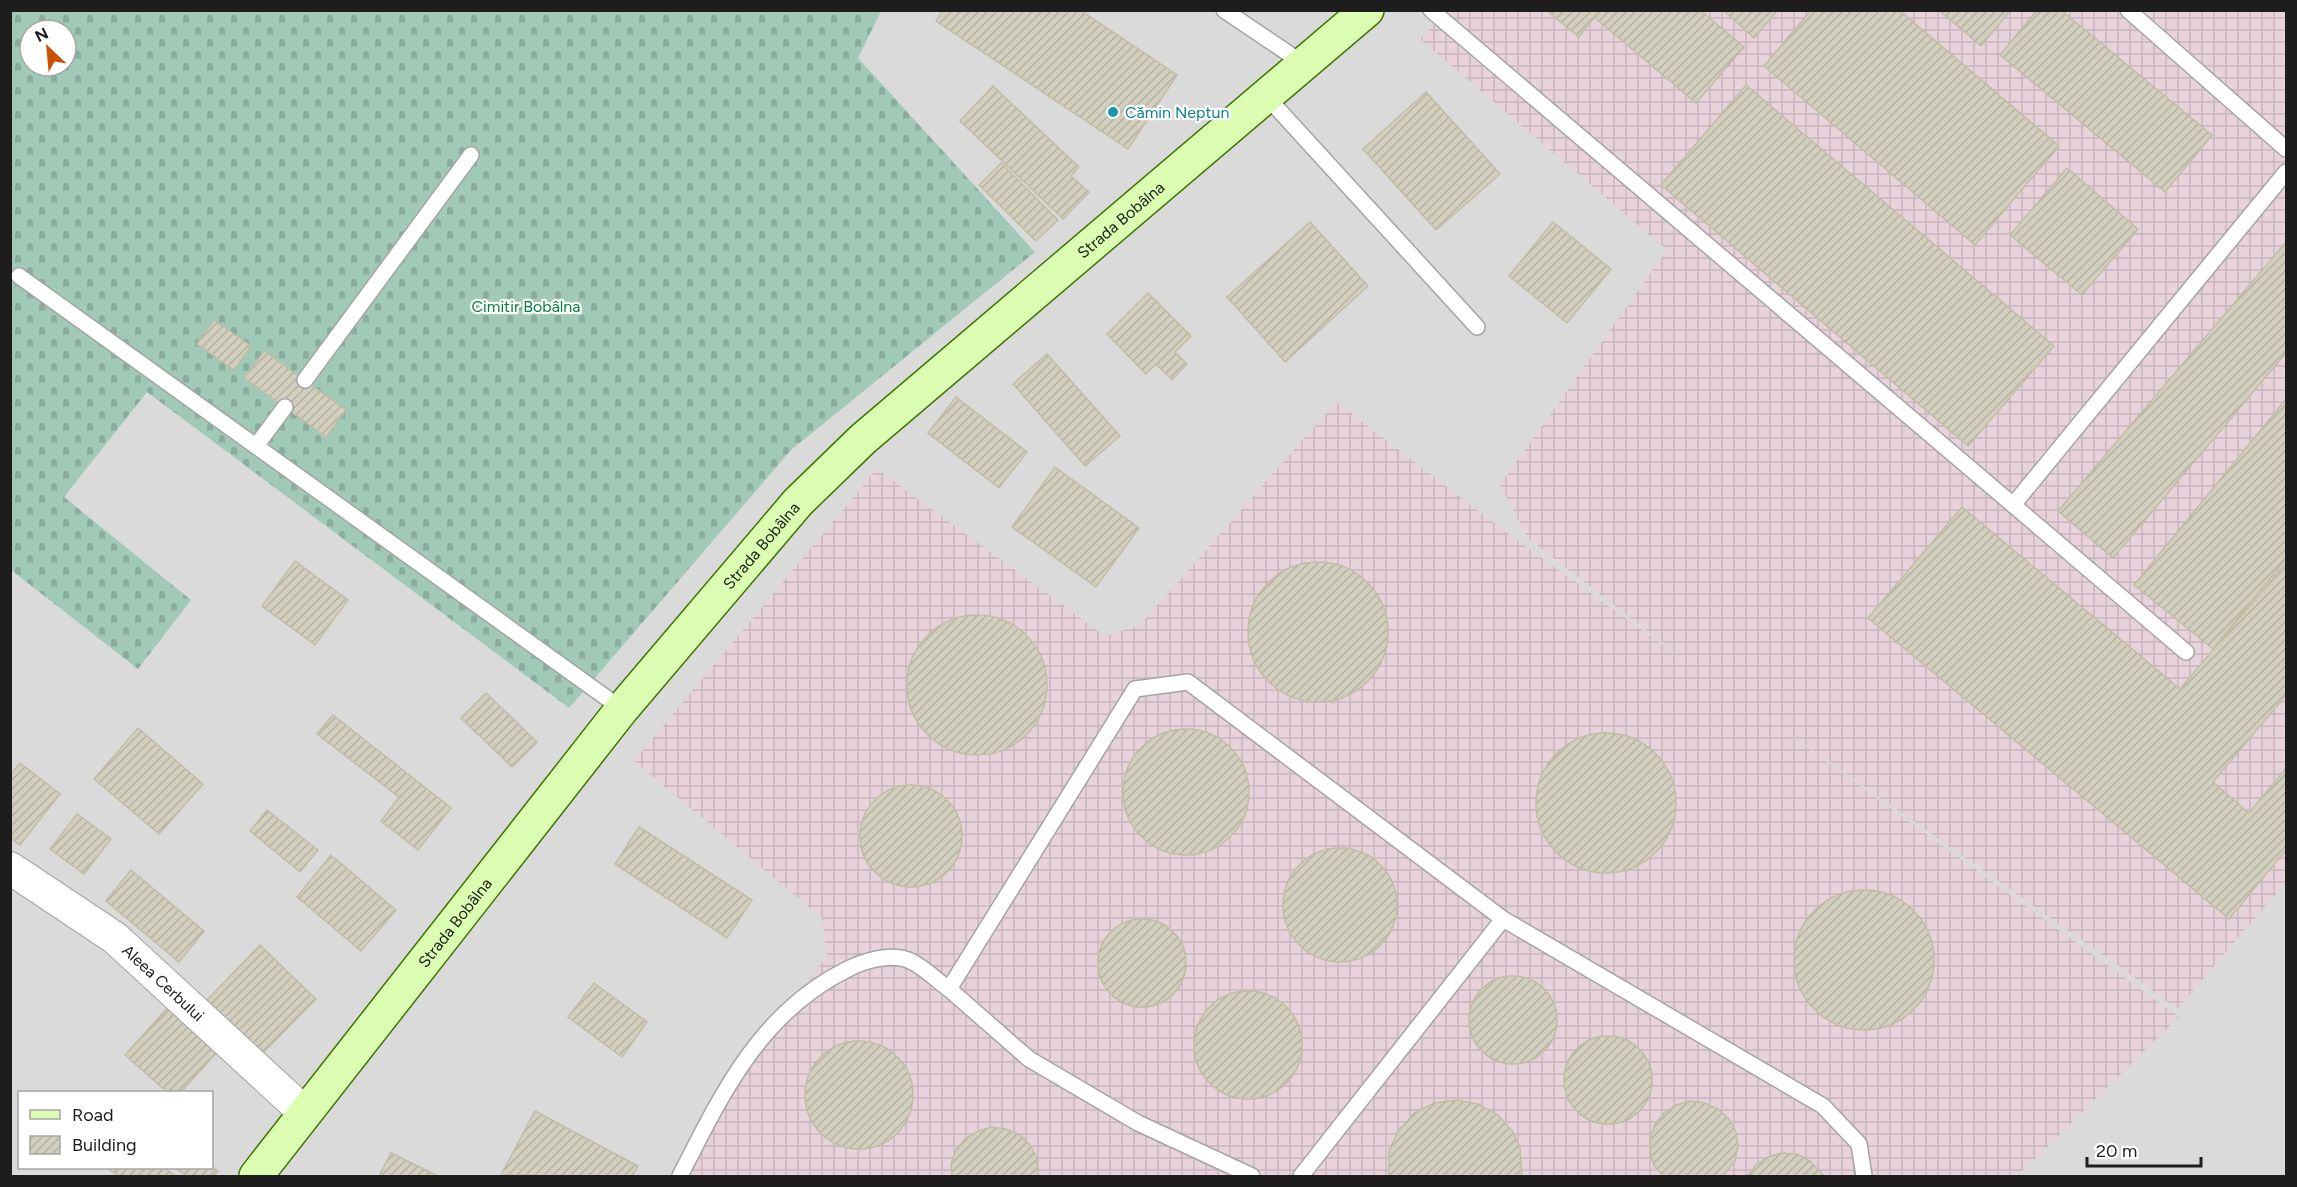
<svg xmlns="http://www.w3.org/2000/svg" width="2297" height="1187" viewBox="0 0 2297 1187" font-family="Figtree,sans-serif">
<defs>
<pattern id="industrial-grid" width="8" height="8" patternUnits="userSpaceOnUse" patternTransform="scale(1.5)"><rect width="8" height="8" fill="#e8d3dc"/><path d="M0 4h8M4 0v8" fill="none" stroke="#c7b5bc"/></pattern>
<pattern id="cemetery-stones" width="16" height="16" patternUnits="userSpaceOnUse" patternTransform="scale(1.5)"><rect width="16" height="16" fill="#a1c9b8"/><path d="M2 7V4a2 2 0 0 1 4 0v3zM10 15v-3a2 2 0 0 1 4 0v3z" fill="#8aac9e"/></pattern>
<pattern id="building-hatch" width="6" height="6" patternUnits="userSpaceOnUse" patternTransform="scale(1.5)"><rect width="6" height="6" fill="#d2cfbf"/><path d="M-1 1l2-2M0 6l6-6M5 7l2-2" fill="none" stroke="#b4b1a4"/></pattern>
</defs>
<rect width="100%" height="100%" fill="#eeefe2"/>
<path fill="#dbdada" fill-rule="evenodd" d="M11,11H2286V1176H11ZM30,30H66V66H30ZM20,1092H212V1168H20Z"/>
<polygon fill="url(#industrial-grid)" points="1450,10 2286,11 2286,882 2177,1009 2113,962 1750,706 2179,1017 2017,1176 674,1176 827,955 822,918 634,761 877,469 1105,636 1140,625 1336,402 1510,535 1688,663 1528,538 1500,485 1667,250 1420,39"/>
<path fill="url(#cemetery-stones)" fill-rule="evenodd" d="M10,11H881L858,58L1035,252L791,450L569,708L147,392L64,497L191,600L138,669L11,570ZM30,30H66V66H30Z"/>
<g fill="url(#building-hatch)" stroke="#c1bda3" stroke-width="1.5">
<polygon points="943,10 1080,10 1177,75 1128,149 936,21"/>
<polygon points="1546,10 1600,10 1579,37"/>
<polygon points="1601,10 1700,10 1744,47 1696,103 1595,18"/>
<polygon points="1723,10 1778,10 1754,38"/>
<polygon points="1811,10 1899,10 2059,146 1975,245 1764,66"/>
<polygon points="1939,10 2011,10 1981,46"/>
<polygon points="2037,10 2061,10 2212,135 2165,192 2000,55"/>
<polygon points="1746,85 2054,346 1968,446 1661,185"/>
<polygon points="993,86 1079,167 1071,176 1089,192 1063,219 960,121"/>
<polygon points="1426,92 1500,174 1436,230 1363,149"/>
<polygon points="1001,163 1058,220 1036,241 979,185"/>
<polygon points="2067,168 2138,229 2082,295 2010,235"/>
<polygon points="1310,222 1368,286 1285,362 1227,297"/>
<polygon points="1553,222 1611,269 1567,323 1509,276"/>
<polygon points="2286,242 2286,353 2113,558 2058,511"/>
<polygon points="1148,293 1191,336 1175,352 1187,364 1172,380 1156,364 1146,374 1107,334"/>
<polygon points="214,320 251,346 234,370 197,344"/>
<polygon points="264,351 346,410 326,437 244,378"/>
<polygon points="1047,354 1120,436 1085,466 1013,384"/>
<polygon points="956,397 1027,452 999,488 928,433"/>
<polygon points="2286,399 2286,559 2213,649 2134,585"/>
<polygon points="1055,467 1139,528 1096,587 1012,527"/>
<polygon points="1962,507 2180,689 2286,563 2286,695 2213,782 2249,813 2286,768 2286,850 2229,919 1868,618"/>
<polygon points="295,561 348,600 315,645 262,606"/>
<circle cx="1318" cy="632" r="70"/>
<circle cx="977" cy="685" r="70"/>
<polygon points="486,693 537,742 512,767 461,718"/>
<polygon points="333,715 451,808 418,850 381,821 399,797 317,734"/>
<polygon points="138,728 203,784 159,834 94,779"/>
<circle cx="1186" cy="792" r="63"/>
<circle cx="1606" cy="803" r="70"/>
<polygon points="20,763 60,794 20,845 10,838 10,775"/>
<circle cx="911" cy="836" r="51"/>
<polygon points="267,810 318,850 300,872 250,831"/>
<polygon points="77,814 111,839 84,874 50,849"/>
<polygon points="639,827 752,900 727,938 615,864"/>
<circle cx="1340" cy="905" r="57"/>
<polygon points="331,855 396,910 361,951 297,897"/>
<polygon points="131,870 204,931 179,962 106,901"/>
<circle cx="1864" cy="960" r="70"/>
<circle cx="1142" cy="963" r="44"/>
<polygon points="260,945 316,999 262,1054 207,1000"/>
<circle cx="1513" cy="1020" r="44"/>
<polygon points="594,983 647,1022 622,1057 568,1017"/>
<circle cx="1248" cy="1045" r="54"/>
<polygon points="169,1006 219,1050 181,1092 167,1092 125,1055"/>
<circle cx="1608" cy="1080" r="44"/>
<circle cx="859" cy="1095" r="54"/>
<polygon points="1457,1100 1478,1104 1498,1115 1513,1132 1520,1147 1522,1176 1389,1176 1389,1150 1399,1130 1414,1113 1434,1103"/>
<polygon points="1690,1101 1705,1103 1718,1109 1729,1119 1736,1132 1738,1146 1735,1161 1723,1176 1663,1176 1654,1166 1650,1152 1650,1138 1655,1124 1664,1113 1676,1105"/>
<polygon points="535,1111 638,1166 632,1176 501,1175"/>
<polygon points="992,1127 1006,1129 1020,1135 1030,1145 1037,1158 1038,1176 952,1176 951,1164 956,1150 965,1139 978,1131"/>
<polygon points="391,1153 438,1176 379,1176"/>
<polygon points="1782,1153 1797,1154 1810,1161 1824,1176 1747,1176 1756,1165 1768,1157"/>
<polygon points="212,1166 218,1171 214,1176 187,1176 175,1168"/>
<polygon points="107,1168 164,1168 176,1176 119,1176"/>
</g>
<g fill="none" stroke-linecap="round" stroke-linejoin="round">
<g stroke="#a4a4a4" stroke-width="18">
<g id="lane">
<polyline points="1224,10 1304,64"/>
<polyline points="1431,10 2186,652"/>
<polyline points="2128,10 2286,149"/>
<polyline points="1267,97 1477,327"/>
<polyline points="19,276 622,709"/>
<polyline points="305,380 471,155"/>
<polyline points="256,446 285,407"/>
<polyline points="2013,505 2286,172"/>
<path d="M680,1176C721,1095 760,1013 846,970C863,961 889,953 908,960C922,965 937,981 949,989"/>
<polyline points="1252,1176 1138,1123 1029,1059 949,989 1135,689 1188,682 1503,919 1823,1106 1859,1144 1864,1176"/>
<polyline points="1301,1176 1503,919"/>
</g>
</g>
<g stroke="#a4a4a4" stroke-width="34">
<g id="street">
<path id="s1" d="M10,868L115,938L304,1112"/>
</g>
</g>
<g stroke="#3a7700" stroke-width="36">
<g id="secondary">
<path id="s2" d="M256,1176L622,709L798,502L863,439L1367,10"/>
</g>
</g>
<use href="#lane" stroke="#fff" stroke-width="15"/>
<use href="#street" stroke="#fff" stroke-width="32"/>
<use href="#secondary" stroke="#dafdb1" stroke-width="33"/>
</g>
<circle fill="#0f9aa8" stroke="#fff" stroke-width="2" cx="1113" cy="112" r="6"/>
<g text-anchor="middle" stroke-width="4.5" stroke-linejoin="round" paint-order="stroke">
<g font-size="16" fill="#0d838f" stroke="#fff" text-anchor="start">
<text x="1125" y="118">Cămin Neptun</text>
</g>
<g font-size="16" fill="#1d1d1d" stroke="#fff">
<text dy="6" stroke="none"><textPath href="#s2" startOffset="1294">Strada Bobâlna</textPath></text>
<text dy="6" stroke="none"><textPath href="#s2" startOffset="808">Strada Bobâlna</textPath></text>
<text dy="6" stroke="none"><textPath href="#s2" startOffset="322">Strada Bobâlna</textPath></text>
<text dy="6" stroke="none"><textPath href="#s1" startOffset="192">Aleea Cerbului</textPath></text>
</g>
<g font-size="16" fill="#058142" stroke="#fff">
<text x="526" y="312">Cimitir Bobâlna</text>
</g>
</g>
<rect width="2297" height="1187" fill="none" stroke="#1d1d1d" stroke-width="24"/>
<rect x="18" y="1091" width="195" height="78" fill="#ffffff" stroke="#a5a5a5" stroke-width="1.5"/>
<rect x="30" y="1110" width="30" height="9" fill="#dafdb1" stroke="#a5a5a5" stroke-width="1.5"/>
<text x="72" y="1121" font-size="18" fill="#1d1d1d">Road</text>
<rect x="30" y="1136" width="30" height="18" fill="url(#building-hatch)" stroke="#a5a5a5" stroke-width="1.5"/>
<text x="72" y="1151" font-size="18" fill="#1d1d1d">Building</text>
<g transform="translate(48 48) rotate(334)"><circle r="28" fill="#ffffff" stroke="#a5a5a5" stroke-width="1.5"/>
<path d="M0-4.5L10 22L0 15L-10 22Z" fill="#c95200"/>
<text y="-9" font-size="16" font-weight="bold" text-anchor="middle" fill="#1d1d1d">N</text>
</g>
<path d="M2087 1157v9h114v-9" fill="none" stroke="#1d1d1d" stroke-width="3"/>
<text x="2096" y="1157" font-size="18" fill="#1d1d1d" stroke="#ffffff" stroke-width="4.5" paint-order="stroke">20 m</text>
</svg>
